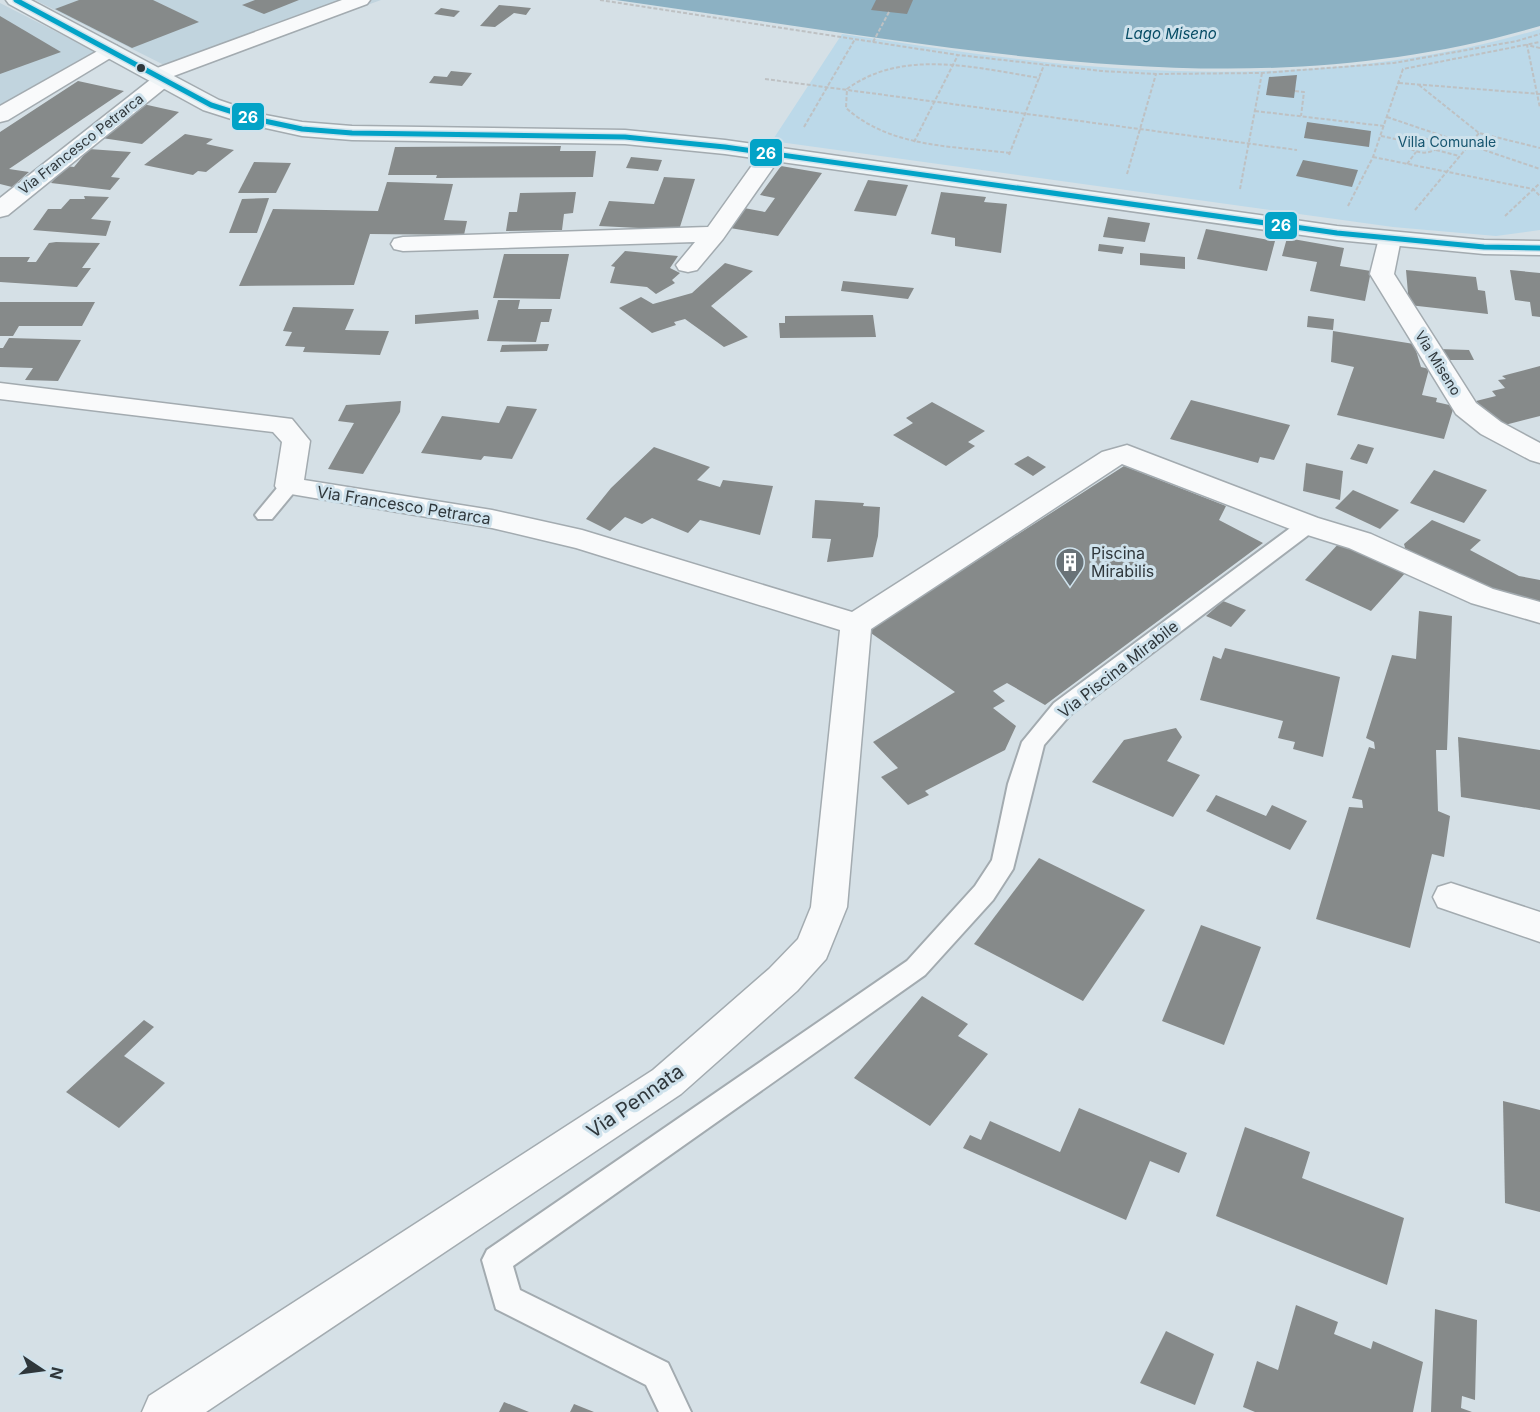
<svg xmlns="http://www.w3.org/2000/svg" width="1540" height="1412" viewBox="0 0 1540 1412" font-family="Inter,sans-serif">
<rect width="100%" height="100%" fill="#d5e0e6"/>
<g fill="#c1d4de">
<polygon points="35,0 381,0 180,73"/>
<polygon points="0,3 96,52 0,106"/>
</g>
<path fill="#bcd9e9" d="M1540,29V230L1496,236L1393,227L772,141L842,34C909,44 977,55 1044,62C1207,79 1382,77 1540,29Z"/>
<path fill="#8cb1c3" d="M616,0H1540V26C1321,91 1107,70 885,39C795,26 706,13 616,0Z"/>
<g fill="#868a8a">
<polygon points="79,0 153,0 199,22 132,48 55,9"/>
<polygon points="255,0 299,0 264,14 242,5"/>
<polygon points="876,0 913,0 907,14 871,10"/>
<polygon points="499,5 531,8 526,15 514,13 495,27 480,26"/>
<polygon points="441,8 460,11 454,17 434,14"/>
<polygon points="0,16 61,52 0,74"/>
<polygon points="451,71 472,73 462,86 429,83 434,76 447,77"/>
<polygon points="1297,75 1294,98 1266,95 1269,77"/>
<polygon points="78,81 124,91 9,169 29,172 12,187 0,184 0,132"/>
<polygon points="143,104 179,112 142,144 102,138"/>
<polygon points="1307,122 1371,131 1369,147 1304,138"/>
<polygon points="185,134 213,139 206,144 234,150 206,172 198,171 193,175 144,165"/>
<polygon points="561,146 560,151 596,151 593,177 436,178 437,175 388,175 395,147"/>
<polygon points="89,149 131,152 111,177 120,178 110,190 51,183 66,166 74,167"/>
<polygon points="631,157 662,160 658,171 626,168"/>
<polygon points="1303,160 1358,170 1352,187 1296,176"/>
<polygon points="254,162 291,163 276,193 238,193"/>
<polygon points="781,166 822,173 778,236 730,228 744,208 765,212 775,198 760,195"/>
<polygon points="664,177 695,179 679,230 599,226 609,201 654,204"/>
<polygon points="868,180 908,185 896,216 854,211"/>
<polygon points="387,182 453,184 444,220 467,221 464,235 370,234 354,285 239,286 273,209 378,211"/>
<polygon points="576,192 573,213 564,214 562,230 506,231 509,212 517,212 520,193"/>
<polygon points="941,192 986,197 984,202 1007,204 1001,253 955,246 955,238 931,234"/>
<polygon points="84,196 109,197 91,219 111,221 106,236 33,230 48,209 61,209 70,199 85,199"/>
<polygon points="269,198 257,233 229,233 242,199"/>
<polygon points="1108,217 1150,223 1145,242 1103,237"/>
<polygon points="1206,229 1275,241 1267,271 1197,259"/>
<polygon points="1287,238 1344,248 1340,266 1371,271 1365,301 1310,291 1317,262 1282,256"/>
<polygon points="56,242 100,243 82,268 91,268 77,287 0,282 0,257 30,257 27,262 36,262 49,243"/>
<polygon points="1099,244 1124,247 1122,254 1098,251"/>
<polygon points="625,251 678,256 670,268 680,273 672,280 675,283 656,294 647,287 610,283 615,267 611,266"/>
<polygon points="1140,253 1185,257 1185,269 1140,265"/>
<polygon points="504,254 569,254 560,299 493,298"/>
<polygon points="725,263 753,271 711,306 748,337 724,347 685,319 674,322 676,325 652,333 619,308 641,297 653,304 692,293"/>
<polygon points="1406,270 1476,277 1478,290 1485,291 1488,314 1409,305"/>
<polygon points="1510,270 1540,273 1540,317 1532,316 1530,302 1515,300"/>
<polygon points="843,281 914,288 908,299 841,291"/>
<polygon points="498,300 520,300 518,309 552,309 549,322 541,322 536,342 487,341"/>
<polygon points="0,302 95,302 82,326 19,326 13,336 0,336"/>
<polygon points="293,307 354,309 345,330 389,331 380,355 303,352 305,347 285,346 292,332 283,331"/>
<polygon points="478,310 479,319 415,324 415,315"/>
<polygon points="873,315 876,337 780,338 779,323 785,323 785,316"/>
<polygon points="1308,316 1334,319 1333,330 1307,327"/>
<polygon points="1333,331 1414,344 1421,367 1429,369 1422,395 1437,398 1436,402 1454,406 1444,439 1337,415 1354,367 1331,362"/>
<polygon points="9,338 81,340 58,381 25,380 33,368 0,367 0,348 3,348"/>
<polygon points="549,344 547,351 500,352 502,345"/>
<polygon points="1439,349 1469,350 1474,360 1444,360"/>
<polygon points="1540,366 1540,416 1501,426 1476,401 1496,396 1492,391 1505,388 1498,380 1506,379 1502,376"/>
<polygon points="1191,400 1290,425 1274,460 1260,457 1258,463 1170,439"/>
<polygon points="401,401 400,412 363,474 328,469 354,423 338,421 346,405"/>
<polygon points="932,402 985,431 968,442 975,446 946,466 893,435 913,423 906,418"/>
<polygon points="507,406 537,409 512,459 484,456 481,460 421,453 442,416 499,423"/>
<polygon points="1358,444 1374,448 1367,464 1350,459"/>
<polygon points="654,447 710,467 697,480 720,487 723,480 773,486 760,535 700,520 688,533 652,518 642,524 625,517 610,531 586,519 611,488"/>
<polygon points="1028,456 1046,467 1033,476 1014,464"/>
<polygon points="1306,463 1343,471 1340,500 1303,491"/>
<polygon points="1124,466 1226,506 1219,520 1263,543 1045,705 1007,683 993,691 1005,701 993,708 1016,726 1005,750 925,791 929,795 908,805 881,777 898,768 873,742 955,692 868,631"/>
<polygon points="1434,470 1487,490 1464,523 1410,503"/>
<polygon points="1353,490 1399,510 1380,529 1335,508"/>
<polygon points="815,500 864,503 863,506 880,507 878,536 873,557 827,562 831,539 812,538"/>
<polygon points="1432,520 1481,540 1470,550 1519,576 1540,580 1540,607 1519,603 1407,555 1404,544"/>
<polygon points="1341,541 1407,571 1371,611 1305,580"/>
<polygon points="1223,601 1246,610 1231,627 1206,616"/>
<polygon points="1419,611 1452,616 1447,750 1436,750 1438,811 1450,816 1444,857 1432,854 1410,948 1316,919 1349,807 1363,808 1362,800 1352,798 1369,747 1375,749 1374,742 1366,738 1392,655 1416,659"/>
<polygon points="1225,648 1340,677 1323,757 1293,749 1295,742 1278,738 1283,721 1200,700 1213,656 1221,659"/>
<polygon points="1176,728 1182,737 1167,761 1200,775 1173,817 1092,782 1124,740"/>
<polygon points="1458,737 1540,750 1540,810 1461,797"/>
<polygon points="1216,795 1266,816 1272,805 1307,821 1290,850 1206,811"/>
<polygon points="1039,858 1145,910 1083,1001 974,944"/>
<polygon points="1201,925 1261,947 1224,1045 1162,1021"/>
<polygon points="922,996 968,1024 958,1036 988,1054 930,1126 854,1078"/>
<polygon points="144,1020 154,1027 124,1056 165,1083 119,1128 66,1092"/>
<polygon points="1503,1101 1540,1110 1540,1212 1505,1203"/>
<polygon points="1079,1108 1187,1153 1179,1173 1150,1161 1126,1220 963,1148 970,1135 981,1140 990,1121 1060,1152"/>
<polygon points="1245,1127 1310,1152 1302,1178 1404,1218 1387,1285 1216,1216"/>
<polygon points="1296,1305 1338,1322 1334,1334 1371,1349 1373,1341 1423,1362 1413,1412 1255,1412 1243,1407 1257,1361 1278,1370"/>
<polygon points="1435,1309 1477,1320 1475,1400 1462,1396 1461,1408 1472,1412 1431,1412"/>
<polygon points="1166,1331 1214,1354 1195,1405 1140,1383"/>
<polygon points="504,1402 529,1412 499,1412"/>
<polygon points="574,1404 594,1412 570,1412"/>
</g>
<g fill="none" stroke-linecap="round" stroke-linejoin="round">
<g stroke="#a3abb0" stroke-width="4">
<g id="lane">
<polygon points="289,480 296,482 299,486 296,490 272,519 258,519 255,515 258,511 282,482"/>
<polygon points="1308,519 1315,520 1318,525 1315,530 1070,715 1044,745 1013,869 993,900 925,975 513,1266 520,1290 668,1363 691,1412 659,1412 646,1385 496,1309 482,1260 487,1250 907,961 975,886 992,860 1008,784 1022,742 1054,703 1301,520"/>
</g>
</g>
<g stroke="#a3abb0" stroke-width="3">
<g id="street">
<polygon points="342,0 370,0 367,4 171,77 174,80 170,84 8,215 0,217 0,198 150,80 145,75 149,71"/>
<polygon points="110,44 117,46 120,50 117,54 8,120 0,122 0,106"/>
<polygon points="773,145 781,147 784,152 723,239 697,270 688,272 679,270 676,265 695,242 403,251 394,249 391,244 394,239 403,237 708,227 765,147"/>
<polygon points="1389,232 1398,234 1401,239 1394,274 1476,403 1501,422 1540,443 1540,463 1530,460 1481,434 1456,414 1370,274 1380,234"/>
<polygon points="0,383 292,419 310,441 304,480 492,510 582,530 852,612 1102,452 1127,445 1318,518 1371,534 1493,589 1540,602 1540,623 1471,603 1349,548 1298,532 1122,464 871,629 847,907 826,959 797,991 681,1094 206,1412 142,1412 149,1396 653,1070 769,969 798,939 811,907 840,630 576,548 492,528 279,492 275,486 282,442 273,432 0,399"/>
<polygon points="1451,883 1540,912 1540,942 1438,907 1433,897 1438,887"/>
</g>
</g>
<g stroke="#a3abb0" stroke-width="3">
<polygon id="secondary" points="6,0 31,0 219,100 260,114 302,122 352,126 625,130 725,140 1337,226 1484,240 1540,241 1540,255 1484,254 1337,240 725,154 625,144 352,140 302,136 247,124 203,110 9,4"/>
</g>
<g stroke="#bec1c3" stroke-width="2" stroke-dasharray="4 2" stroke-linecap="butt">
<polyline points="600,0 958,55 1102,71 1156,74 1262,73 1394,63 1517,41 1540,34"/>
<polyline points="873,42 889,12"/>
<polyline points="1540,48 1527,45 1540,108"/>
<polyline points="765,79 1297,150"/>
<polyline points="1399,83 1540,94"/>
<polyline points="1419,85 1479,133 1540,148"/>
<polyline points="1295,91 1304,92 1301,116"/>
<polyline points="1255,111 1384,126"/>
<polyline points="1387,117 1540,169"/>
<polyline points="804,127 855,39"/>
<polyline points="1381,136 1405,141"/>
<path d="M1412,139H1427L1438,148C1426,156 1415,153 1404,144Z"/>
<polyline points="914,142 958,55"/>
<polyline points="1436,150 1459,156"/>
<path d="M1010,153C953,146 891,148 846,108L847,89C903,48 976,68 1040,78"/>
<polyline points="1009,155 1044,65"/>
<polyline points="1373,157 1533,189 1540,196"/>
<polyline points="1407,164 1416,152"/>
<polyline points="1127,174 1156,74"/>
<polyline points="1240,189 1262,73"/>
<polyline points="1348,206 1373,157 1403,69 1540,42"/>
<polyline points="1415,210 1479,133"/>
<polyline points="1505,216 1540,183"/>
</g>
<use href="#lane" fill="#f9fafb" fill-rule="evenodd"/>
<use href="#street" fill="#f9fafb" fill-rule="evenodd"/>
<use href="#secondary" fill="#eef4f6" fill-rule="evenodd"/>
<g stroke="#cfe2ec" stroke-width="8">
<polyline id="bus-1" points="16,0 211,105 255,119 302,129 352,133 625,137 725,147 1337,233 1484,247 1540,248"/>
</g>
<use href="#bus-1" stroke="#02a3c7" stroke-width="5"/>
</g>
<defs>
<g id="building-pin" transform="scale(1.5)"><path d="M0 17L-7.5 6A9.5 9.5 0 1 1 7.5 6Z" fill="#697277" stroke="#cfe2ec"/><path d="M-4-6H4V6H1V3H-1V6H-4ZM-2.5-4.3h1.7v1.8h-1.7ZM.8-4.3h1.7v1.8H.8ZM-2.5-1h1.7V.8h-1.7ZM.8-1h1.7V.8H.8Z" fill="#fff"/></g>
</defs>
<g fill-rule="evenodd">
<use href="#building-pin" x="1070" y="562"/>
</g>
<circle fill="#2f373b" stroke="#cfe2ec" stroke-width="2" cx="141" cy="68" r="5"/>
<g text-anchor="middle" stroke-width="6" stroke-linejoin="round" paint-order="stroke">
<g font-size="14" fill="#16556f" stroke="#cfe2ec">
<text x="1447" y="147">Villa Comunale</text>
</g>
<g font-size="14" fill="#2f373b" stroke="#cfe2ec">
<text transform="translate(81 144) rotate(-38)" y="5">Via Francesco Petrarca</text>
<text transform="translate(1438 363) rotate(58)" y="5">Via Miseno</text>
</g>
<g font-size="15" font-style="italic" fill="#084d66" stroke="#cfe2ec">
<text x="1171" y="39">Lago Miseno</text>
</g>
<g font-size="16" fill="#2f373b" stroke="#cfe2ec">
<text transform="translate(404 505) rotate(9)" y="6">Via Francesco Petrarca</text>
<text transform="translate(1118 669) rotate(-38)" y="6">Via Piscina Mirabile</text>
</g>
<g font-size="16" fill="#2f373b" stroke="#cfe2ec" text-anchor="start">
<text x="1091" y="559">Piscina<tspan x="1091" dy="18">Mirabilis</tspan></text>
</g>
<g font-size="20" fill="#2f373b" stroke="#cfe2ec">
<text transform="translate(635 1101) rotate(-35)" y="7">Via Pennata</text>
</g>
</g>
<g stroke="#cfe2ec" stroke-width="2">
<rect x="231" y="102" width="34" height="29" rx="6" fill="#02a3c7"/>
<rect x="749" y="138" width="34" height="29" rx="6" fill="#02a3c7"/>
<rect x="1264" y="211" width="34" height="29" rx="6" fill="#02a3c7"/>
</g>
<g font-size="16" text-anchor="middle" font-weight="bold" fill="#fff">
<text x="248" y="123">26</text>
<text x="766" y="159">26</text>
<text x="1281" y="231">26</text>
</g>
<g transform="translate(42 1370) rotate(103)" stroke="#cfe2ec" stroke-width="4.5" paint-order="stroke">
<path d="M0-4.5L10 22L0 15L-10 22Z" fill="#2f373b"/>
<text y="-9" font-size="16" font-weight="bold" text-anchor="middle" fill="#2f373b">N</text>
</g>
</svg>
